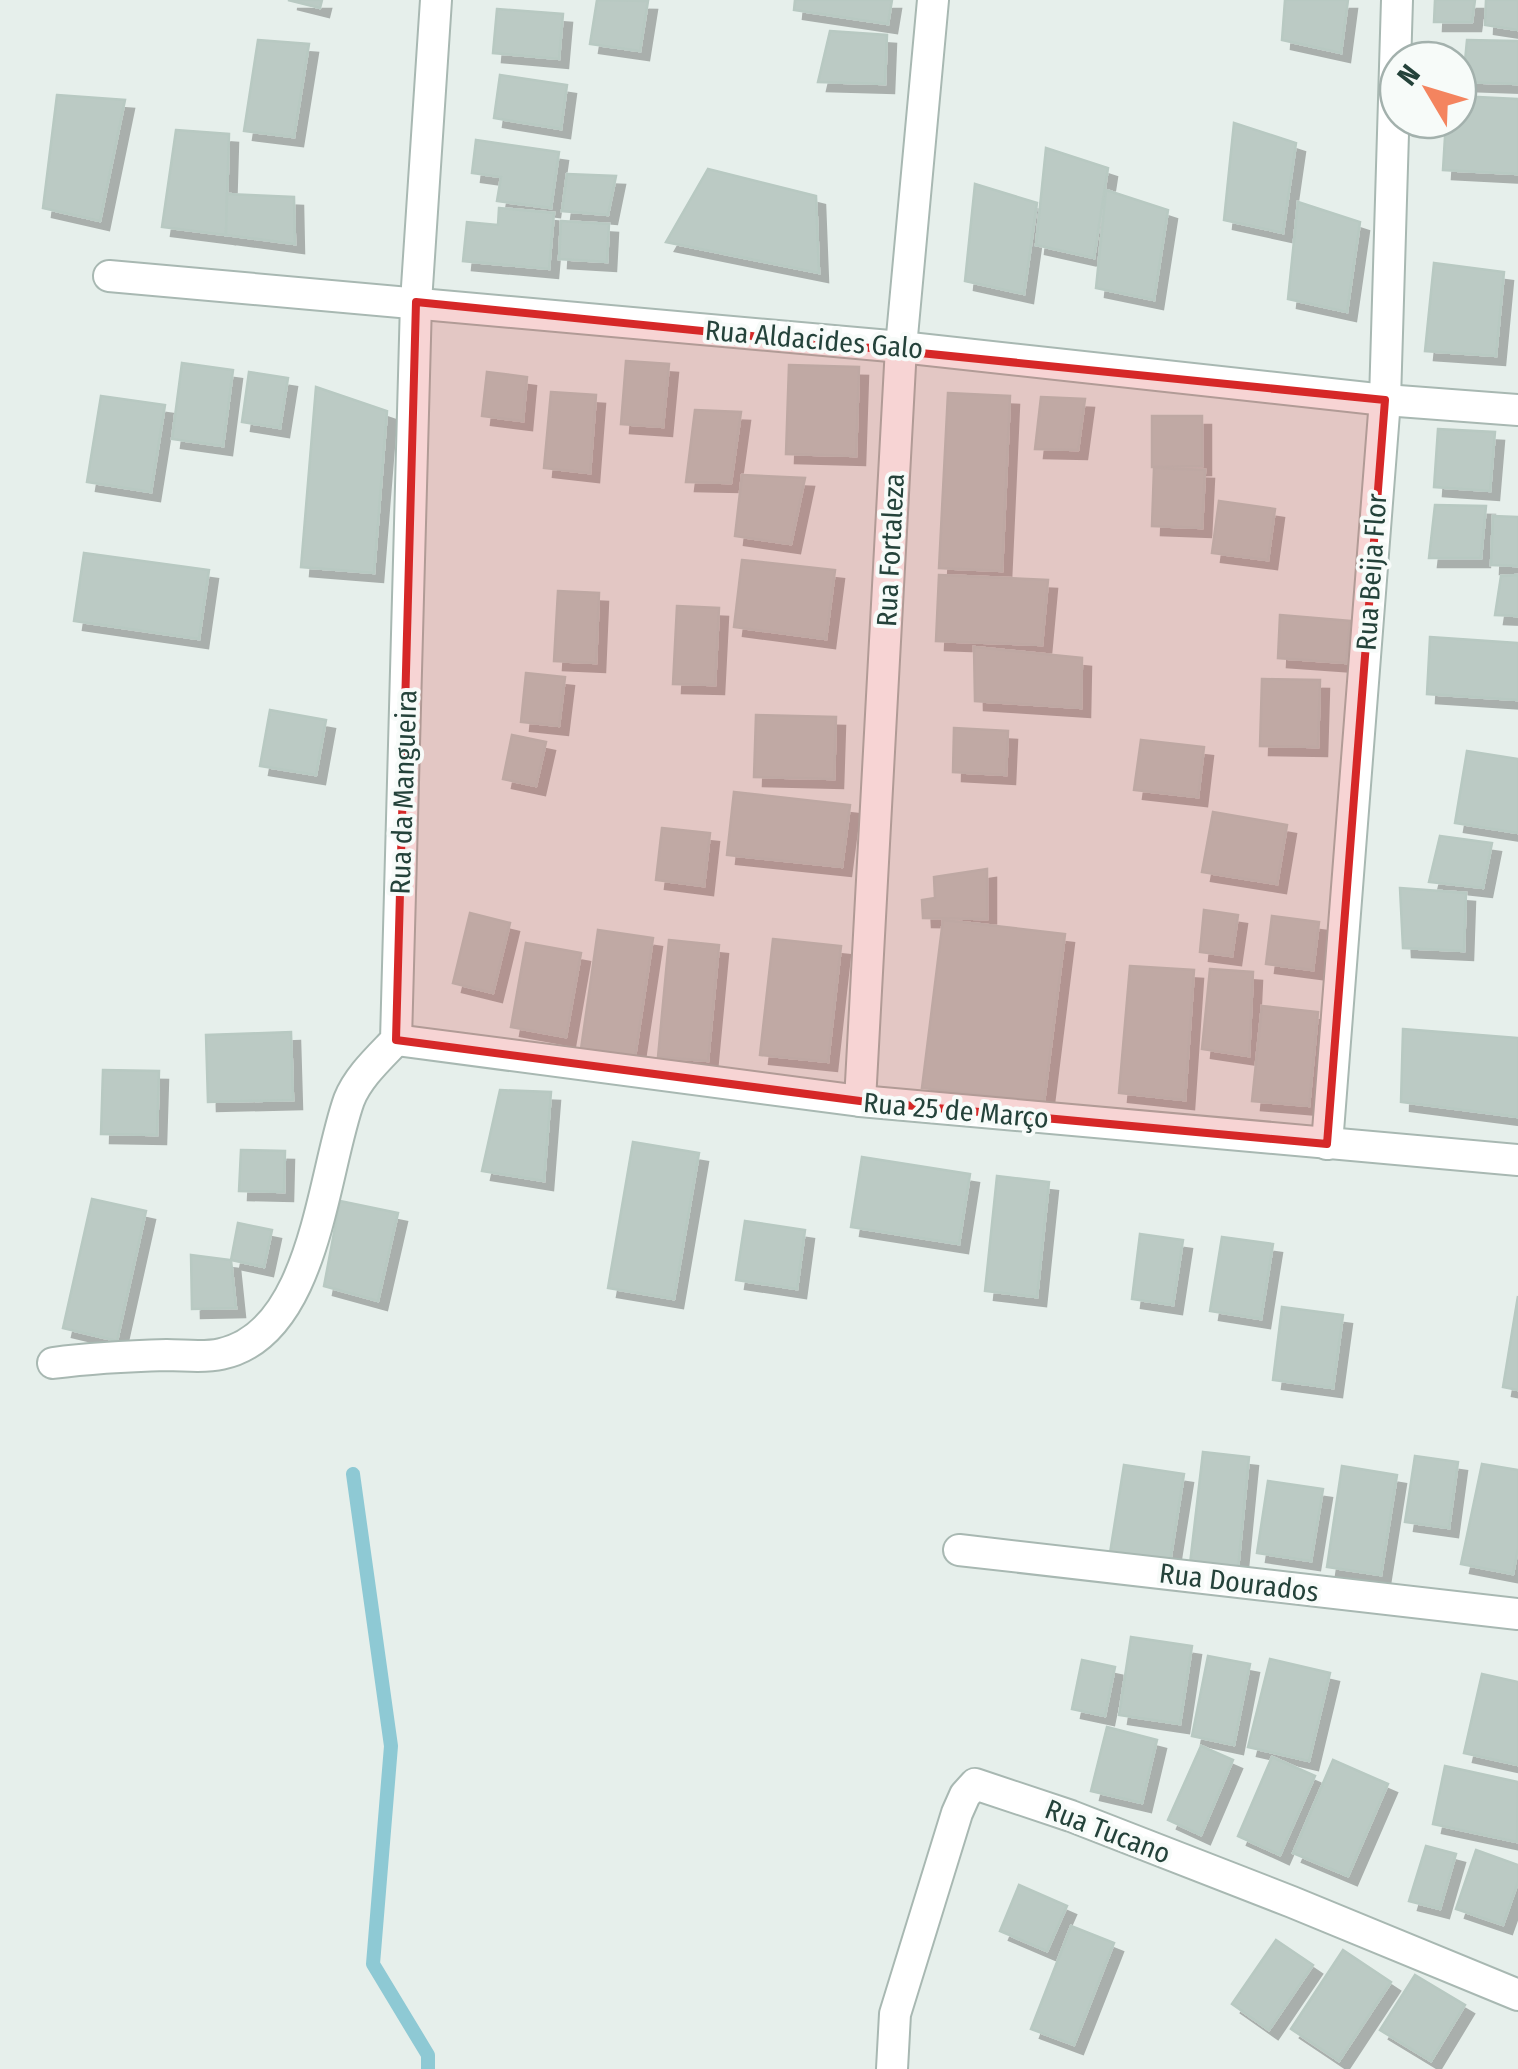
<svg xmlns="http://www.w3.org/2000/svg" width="1518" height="2069" viewBox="0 0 1518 2069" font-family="'Fira Sans Condensed',sans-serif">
<defs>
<filter id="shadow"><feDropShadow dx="9" dy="9" stdDeviation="0" flood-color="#0004"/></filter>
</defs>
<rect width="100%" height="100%" fill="#e6efeb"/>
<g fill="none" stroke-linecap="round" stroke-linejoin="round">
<polyline stroke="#8ec9d4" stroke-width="14" points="353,1474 391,1746 373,1964 428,2055 428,2069"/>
</g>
<g fill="#bbcac4" stroke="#b8c9c2" stroke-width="2.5" filter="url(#shadow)">
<polygon points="288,0 322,0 320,8"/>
<polygon points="597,0 648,1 640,51 590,44"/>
<polygon points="795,0 892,0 888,24 794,10"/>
<polygon points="1285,0 1348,0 1341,53 1282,40"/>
<polygon points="1435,0 1475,0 1472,22 1434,22"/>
<polygon points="1486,0 1518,0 1518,30 1485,25"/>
<polygon points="497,9 563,14 559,59 493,53"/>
<polygon points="830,31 887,35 885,84 818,82"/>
<polygon points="258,40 309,44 294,137 244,131"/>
<polygon points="1467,40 1518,41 1518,84 1463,82"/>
<polygon points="500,75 567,85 561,129 494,118"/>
<polygon points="57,95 125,100 100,221 43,208"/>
<polygon points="1458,96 1518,99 1518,174 1443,170 1446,120 1458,120"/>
<polygon points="1234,123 1296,143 1283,233 1224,220"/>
<polygon points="176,130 229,134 226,235 162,227"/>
<polygon points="476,140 559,152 551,208 497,201 501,177 472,173"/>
<polygon points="1046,148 1108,168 1094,258 1036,245"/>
<polygon points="708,169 816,196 819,273 666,242"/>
<polygon points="567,174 616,176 608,215 562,211"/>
<polygon points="975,184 1037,203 1024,294 965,281"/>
<polygon points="1106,190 1168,210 1154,300 1096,288"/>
<polygon points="227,194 294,197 295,244 226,235"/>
<polygon points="1298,202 1360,222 1347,312 1288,299"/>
<polygon points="499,208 554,213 549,269 463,261 467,222 498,225"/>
<polygon points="561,221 609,224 607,262 559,259"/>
<polygon points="1434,263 1504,272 1496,356 1425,351"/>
<polygon points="626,361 669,364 663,427 621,424"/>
<polygon points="182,363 233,370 223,446 172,439"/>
<polygon points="789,365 859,367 856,456 786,454"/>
<polygon points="249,372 288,378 280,428 242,422"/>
<polygon points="487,372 527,377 523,421 482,416"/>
<polygon points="316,387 387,411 374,573 301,567"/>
<polygon points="551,392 596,395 590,473 544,468"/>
<polygon points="948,393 1010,396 1002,571 939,568"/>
<polygon points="101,396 165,405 151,492 87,482"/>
<polygon points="1041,397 1085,399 1078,450 1035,449"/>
<polygon points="695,410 741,412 731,483 686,482"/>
<polygon points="1152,416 1202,416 1202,466 1152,467"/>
<polygon points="1438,429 1495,432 1490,491 1434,487"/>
<polygon points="1154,468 1205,470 1202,528 1152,526"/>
<polygon points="742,475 805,478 791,544 735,536"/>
<polygon points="1219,501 1275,509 1268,560 1212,553"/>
<polygon points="1435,505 1486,506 1481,558 1429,558"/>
<polygon points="1493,516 1518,517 1518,566 1491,565"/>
<polygon points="84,553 209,570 199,639 74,621"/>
<polygon points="742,560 835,570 826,639 734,627"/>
<polygon points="939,575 1048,580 1042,645 936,641"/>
<polygon points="1518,575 1518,616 1495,615 1501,576"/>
<polygon points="558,591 599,593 596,663 554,661"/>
<polygon points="677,606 719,608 715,685 673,684"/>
<polygon points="1280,615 1350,621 1346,663 1278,658"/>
<polygon points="1430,637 1518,643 1518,700 1427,694"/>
<polygon points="974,647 1082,658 1081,708 975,701"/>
<polygon points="526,673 565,677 559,726 521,722"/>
<polygon points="1262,679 1320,680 1318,747 1260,746"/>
<polygon points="270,710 326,720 316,775 260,766"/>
<polygon points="756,715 836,717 834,779 754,777"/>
<polygon points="954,728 1008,731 1006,775 953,772"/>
<polygon points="512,735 546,742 536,786 503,779"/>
<polygon points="1141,740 1204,747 1198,797 1134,790"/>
<polygon points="1467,751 1518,759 1518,833 1455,823"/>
<polygon points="734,792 850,805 842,867 727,855"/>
<polygon points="1213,812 1287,825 1277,884 1202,872"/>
<polygon points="662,828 710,833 704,886 656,880"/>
<polygon points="1440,836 1492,843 1483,888 1429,882"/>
<polygon points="987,869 987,919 923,918 922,900 935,898 934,877"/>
<polygon points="1400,888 1466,893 1464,951 1403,948"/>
<polygon points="1204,910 1238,915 1232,956 1200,952"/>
<polygon points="470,913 510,923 493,993 453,983"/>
<polygon points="1272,916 1319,922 1313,970 1266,964"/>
<polygon points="943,920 1065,934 1044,1102 922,1088"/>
<polygon points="598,930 653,938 634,1063 580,1056"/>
<polygon points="773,939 841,946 828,1062 760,1055"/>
<polygon points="669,940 719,945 708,1061 658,1057"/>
<polygon points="526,943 581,953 566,1037 511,1027"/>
<polygon points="1130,966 1194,970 1185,1100 1119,1093"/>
<polygon points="1210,969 1253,972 1249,1056 1202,1049"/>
<polygon points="1262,1006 1318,1012 1309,1106 1252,1101"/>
<polygon points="1403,1029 1518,1038 1518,1117 1401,1102"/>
<polygon points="291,1032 293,1100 208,1102 206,1035"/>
<polygon points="103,1070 159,1071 157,1135 101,1134"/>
<polygon points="500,1090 551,1092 544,1181 482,1171"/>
<polygon points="633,1142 699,1153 674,1299 608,1288"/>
<polygon points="241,1150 285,1151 284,1192 239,1191"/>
<polygon points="862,1157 970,1174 959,1244 851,1227"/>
<polygon points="997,1176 1049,1182 1037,1297 985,1291"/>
<polygon points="92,1199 146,1211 117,1341 63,1328"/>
<polygon points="340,1201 398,1213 378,1301 324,1286"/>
<polygon points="745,1221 805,1230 797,1289 736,1280"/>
<polygon points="238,1223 272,1230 264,1267 231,1260"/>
<polygon points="1140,1234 1183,1240 1173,1305 1132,1299"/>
<polygon points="1222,1237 1273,1244 1261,1319 1210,1311"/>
<polygon points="191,1255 231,1260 236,1308 192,1309"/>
<polygon points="1518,1296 1518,1390 1503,1387"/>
<polygon points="1282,1307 1343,1315 1333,1388 1273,1380"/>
<polygon points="1203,1452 1249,1457 1238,1569 1190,1564"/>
<polygon points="1415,1456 1458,1462 1449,1528 1405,1522"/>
<polygon points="1482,1464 1518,1470 1518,1548 1513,1574 1461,1564"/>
<polygon points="1124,1465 1184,1474 1170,1562 1110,1553"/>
<polygon points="1342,1466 1397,1475 1381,1575 1327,1567"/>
<polygon points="1268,1481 1323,1489 1311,1561 1257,1553"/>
<polygon points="1131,1637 1192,1646 1180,1724 1119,1715"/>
<polygon points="1208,1656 1250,1664 1234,1745 1192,1736"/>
<polygon points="1270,1659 1330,1673 1309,1761 1248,1747"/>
<polygon points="1082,1660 1115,1667 1105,1716 1072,1709"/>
<polygon points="1482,1674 1518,1682 1518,1765 1464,1753"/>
<polygon points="1107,1727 1157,1740 1142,1803 1091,1791"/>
<polygon points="1201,1746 1233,1760 1201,1835 1168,1820"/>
<polygon points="1272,1757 1315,1776 1280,1855 1238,1836"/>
<polygon points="1333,1760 1388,1784 1348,1876 1293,1853"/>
<polygon points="1445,1766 1518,1782 1517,1842 1433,1824"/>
<polygon points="1426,1846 1456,1854 1440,1909 1409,1901"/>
<polygon points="1476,1850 1518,1865 1518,1882 1503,1925 1456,1909"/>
<polygon points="1019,1885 1067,1906 1047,1951 1000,1931"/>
<polygon points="1071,1926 1114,1943 1074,2045 1031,2029"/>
<polygon points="1276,1940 1313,1965 1269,2030 1232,2004"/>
<polygon points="1343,1950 1391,1982 1339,2061 1291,2029"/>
<polygon points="1415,1975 1465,2005 1431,2061 1380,2030"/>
</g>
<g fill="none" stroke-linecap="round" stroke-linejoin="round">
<g stroke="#a8b8b2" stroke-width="34">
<g id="minor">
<polyline points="109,276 901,347 1385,400 1518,410"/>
<polyline points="396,1040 860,1101 1518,1160"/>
<polyline points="860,1101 901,347 933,0"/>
<polyline points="1327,1144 1385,400 1397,0"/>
<path d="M53,1363C91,1358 129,1356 167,1355C184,1355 204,1358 221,1354C315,1334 322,1176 349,1100C358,1077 379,1058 396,1040L416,302L436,0"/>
<polyline points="959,1550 1518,1614"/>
<polyline points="892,2069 895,2014 957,1813 965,1795 975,1784 1071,1816 1292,1902 1518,1995"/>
</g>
</g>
<use href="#minor" stroke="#fff" stroke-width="30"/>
</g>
<path fill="#d62828" fill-opacity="0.2" stroke="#d62828" stroke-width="8" stroke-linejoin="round" d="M416,302L1385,400L1327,1144L860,1101L396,1040Z"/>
<g text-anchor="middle" stroke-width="8" stroke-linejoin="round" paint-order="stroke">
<g font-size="28" fill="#24423a" stroke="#f7fbf9">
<text transform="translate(814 339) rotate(5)" y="10">Rua Aldacides Galo</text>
<text transform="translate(890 550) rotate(-87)" y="10">Rua Fortaleza</text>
<text transform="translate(1371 572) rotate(-86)" y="10">Rua Beija Flor</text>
<text transform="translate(403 792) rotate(-88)" y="10">Rua da Mangueira</text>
<text transform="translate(956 1110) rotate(5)" y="10">Rua 25 de Março</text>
<text transform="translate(1239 1582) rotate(7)" y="10">Rua Dourados</text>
<text transform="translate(1108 1831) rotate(21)" y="10">Rua Tucano</text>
</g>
</g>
<g transform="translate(1428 90) rotate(308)"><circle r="48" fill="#f7fbf9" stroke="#a3b1ad" stroke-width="2.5"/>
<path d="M0-8L18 38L0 25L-18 38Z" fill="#f4845f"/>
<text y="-15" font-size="28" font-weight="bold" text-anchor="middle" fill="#24423a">N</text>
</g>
</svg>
